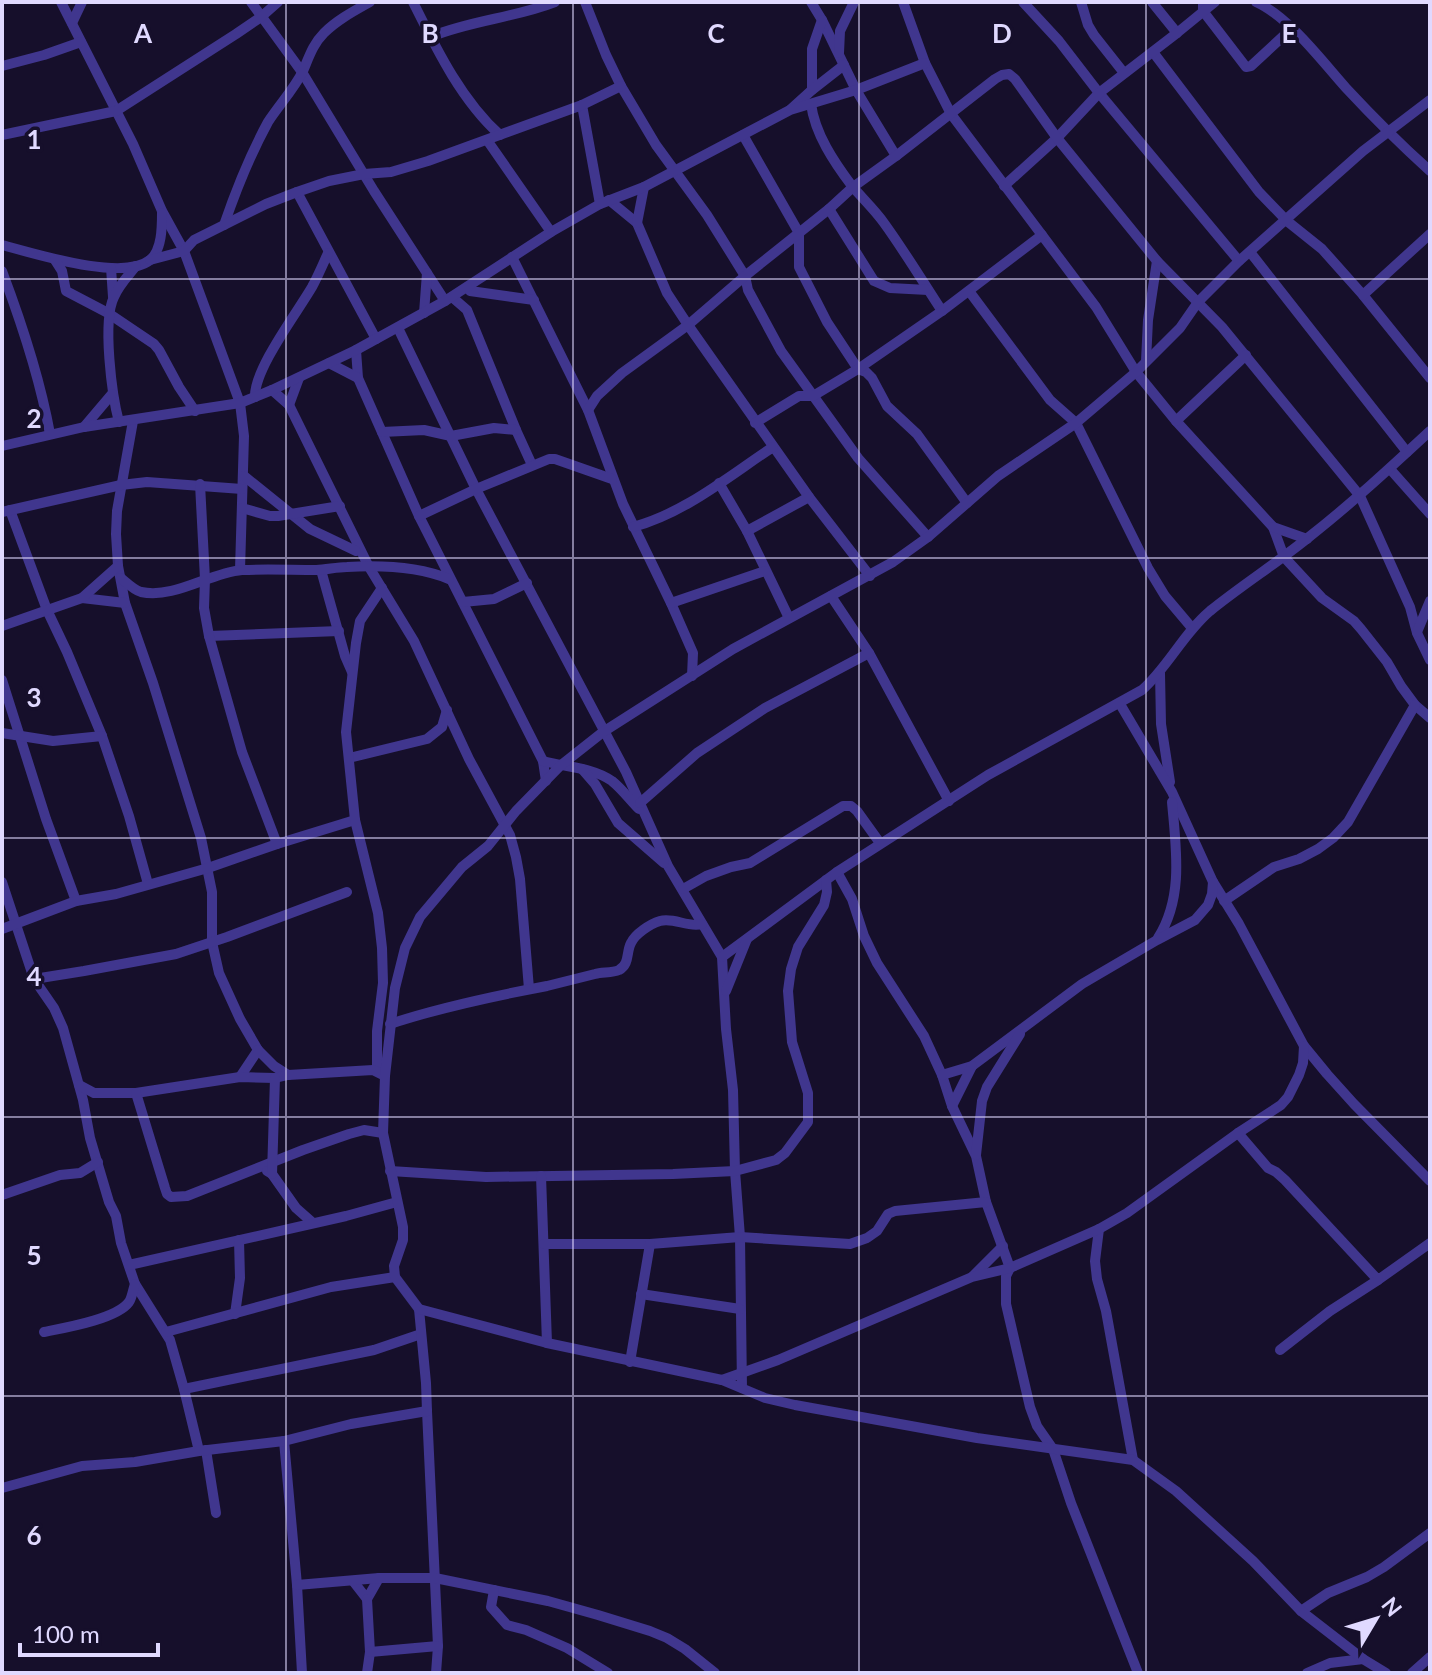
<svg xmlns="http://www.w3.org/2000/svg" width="1432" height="1675" viewBox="0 0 1432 1675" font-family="Lato,sans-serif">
<rect width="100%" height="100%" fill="#160f2b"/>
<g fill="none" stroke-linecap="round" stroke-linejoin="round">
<g stroke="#40368e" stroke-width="10">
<polyline points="61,2 133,144 162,211 184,251 240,403 244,436 240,570"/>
<polyline points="251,2 302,72 374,191 445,301"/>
<path d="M413,2C436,48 461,100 500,135"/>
<polyline points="585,2 606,55 621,86 656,145 707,215 745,276 748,290 781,351 858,458 928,537"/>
<polyline points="811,2 822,20 856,90 896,156"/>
<polyline points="903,2 925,63 951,114 1096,307 1136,372 1176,421 1273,527 1284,557 1322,598 1354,621 1361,629 1387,662 1401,686 1415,705 1430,718"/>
<polyline points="1023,2 1059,41 1099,93 1239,261"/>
<polyline points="1081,2 1088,25 1094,35 1124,73"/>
<polyline points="1152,2 1177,33"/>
<polyline points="1203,2 1203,11 1246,67 1251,66 1291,29"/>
<path d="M1256,2C1289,17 1321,60 1346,88C1373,117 1400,144 1430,171"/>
<polyline points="72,23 82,2"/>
<path d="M430,37C472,20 514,18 555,2"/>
<polyline points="1153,52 1259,192 1287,221 1322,249 1363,295 1430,378"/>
<polyline points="839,53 840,31 854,2"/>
<polyline points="2,66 44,55 81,42"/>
<polyline points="812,90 812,49 822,20"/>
<path d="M811,104C815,134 834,162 852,186C863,199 875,210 884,223C905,252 923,282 942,311"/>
<polyline points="582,105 600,204"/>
<polyline points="791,109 812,90 844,65"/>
<polyline points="2,135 116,111 236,34 261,17 278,2"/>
<polyline points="743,135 799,233 799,267 827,322 858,369 866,372 872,378 887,406 917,434 967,503"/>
<polyline points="487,140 551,232"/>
<polyline points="1004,186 1057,138 1099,93 1177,33 1215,2"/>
<polyline points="297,192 376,339"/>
<polyline points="609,200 637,223 667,293 688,325 809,497 870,576"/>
<polyline points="829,209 874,281 890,288 928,290"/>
<polyline points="637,223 644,187"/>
<path d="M224,225C236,190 250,155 268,122C279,105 294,89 303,71C309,57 313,44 324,33C337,20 354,11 370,2"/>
<path d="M2,245C33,253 123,282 150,260C162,250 162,227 162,213"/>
<polyline points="1250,252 1407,452"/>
<polyline points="512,257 588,410 623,504 671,603 693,653 692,676"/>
<polyline points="55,260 62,271 66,291 108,313 154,344 159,350 179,387 195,411"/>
<polyline points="150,260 184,251 194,240 266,204 297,192 329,181 364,174 391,172 428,161 582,105 621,86"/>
<polyline points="111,268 113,297"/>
<path d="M2,271C22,324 40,378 50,434"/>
<polyline points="470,291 534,300"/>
<polyline points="969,291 1050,400 1076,423 1148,568 1165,596 1192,628"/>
<polyline points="1363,295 1430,234"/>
<polyline points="452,297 467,310 516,430 532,465"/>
<polyline points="424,313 427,273"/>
<polyline points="398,328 476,489 626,772 668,866 722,957 726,1029 733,1090 735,1171 740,1237 742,1388"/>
<polyline points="356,350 358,378 419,516 543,761 546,781"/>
<polyline points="1146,361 1148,320 1157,261"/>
<polyline points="329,363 358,378"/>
<polyline points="272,390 289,405 369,567 414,641 469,759 510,835 516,857 520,879 529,989"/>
<path d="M255,397C254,369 297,313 312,287C318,276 323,264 328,253"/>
<polyline points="289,405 299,378"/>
<polyline points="588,410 597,396 622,373 688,325 745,276 829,209 853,187 896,156 995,79 1002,75 1009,74 1015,79 1057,138 1157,261 1222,327 1360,496 1410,607 1417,633 1430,660"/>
<polyline points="133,421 117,511 116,534 118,566 125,603 153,683 201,838 212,892 212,942 219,973 240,1019 258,1050 274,1066 288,1075"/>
<polyline points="1176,421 1246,355"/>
<path d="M119,422C112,396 102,321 114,297C119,285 128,276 136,266"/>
<polyline points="755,423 799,396 813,396 858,369 942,311 1042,235"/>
<polyline points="84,427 112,394"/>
<polyline points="382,432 424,430 451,436 494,428 516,430"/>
<polyline points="2,446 84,427 240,403 272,390 356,350 445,301 551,232 600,204 644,187 790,110 856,90 925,63"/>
<polyline points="1390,469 1430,514"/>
<polyline points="244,476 310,529 356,551"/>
<polyline points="719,483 747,531 789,618"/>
<polyline points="242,508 270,516 278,516 340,506"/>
<polyline points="10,510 47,610 67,652 102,736 129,816 148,884"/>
<polyline points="2,512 121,485 147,482 242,489"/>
<polyline points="419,516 476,489 549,459 555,459 612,479"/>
<path d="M633,527C685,513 729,476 773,447"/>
<polyline points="1273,527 1307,539"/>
<polyline points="747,531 809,497"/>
<polyline points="321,570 345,656 352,672"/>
<path d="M121,578C127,583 134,590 141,592C175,599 209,573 242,570C267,569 292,570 316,570C326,570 336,567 347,567C381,565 417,566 449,579"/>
<polyline points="831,596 869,653 949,801"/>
<polyline points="82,598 125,603"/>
<polyline points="463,602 494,599 527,583"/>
<polyline points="671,603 765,571"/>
<polyline points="2,626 82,598 118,566"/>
<polyline points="1417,632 1430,601"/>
<polyline points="209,636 339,631"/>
<polyline points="1160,673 1161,724 1170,782"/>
<polyline points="2,680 46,819 76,901"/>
<polyline points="1120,704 1172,792 1213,882 1239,924 1304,1046 1327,1074 1354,1104 1430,1181"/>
<polyline points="2,733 53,741 102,736"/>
<polyline points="349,758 427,739 442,727 447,710"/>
<path d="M543,761C565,767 592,767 612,781C622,789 630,800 639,809"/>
<polyline points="582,769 595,784 618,823 664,863"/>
<polyline points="640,803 697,753 765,708 869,653"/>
<polyline points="277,844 355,820"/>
<polyline points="837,872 852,899 864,936 877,963 924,1036 942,1075 952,1106 976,1156 986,1202 1010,1268 1006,1276 1006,1304 1030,1407 1037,1426 1053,1449 1071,1503 1138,1673"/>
<polyline points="2,882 34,979 54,1008 63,1028 83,1100 90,1138 109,1202 116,1216 121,1243 135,1284 170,1340 184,1389 199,1451"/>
<polyline points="683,889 706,876 731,867 750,863 843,806 851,806 857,811 880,843"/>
<polyline points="1224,901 1274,867 1299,859 1318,849 1333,838 1348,822 1415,705"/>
<polyline points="2,929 76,901 116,894 208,868 277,844 242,752 209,636 204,608 205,579 200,484"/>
<path d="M1158,938C1184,897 1176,848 1172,802"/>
<path d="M722,957L837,872L988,775L1142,690C1168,667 1183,634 1210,611C1242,585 1277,563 1309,537C1351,504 1390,468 1430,431"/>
<polyline points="34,979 84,971 176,954 227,937 347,892"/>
<polyline points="726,991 747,939"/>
<path d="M390,1024C441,1007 494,996 547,986C563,982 579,978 595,974C602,972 612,973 619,970C630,964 626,952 631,943C635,934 650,924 660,921C674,917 688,928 702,924"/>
<polyline points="377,1067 377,1031 383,983 382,948 378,913 355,820 346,732 356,643 360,621 382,588"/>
<polyline points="942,1075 972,1066 1082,984 1157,940 1195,920 1208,905 1212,894 1213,882"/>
<polyline points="240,1077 258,1050"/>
<polyline points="79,1085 94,1093 136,1093 240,1077 275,1078 288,1075 373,1070 381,1074"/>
<polyline points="136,1093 165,1188 167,1194 171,1197 187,1196 303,1150 349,1134 364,1130 383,1133"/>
<polyline points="952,1106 972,1066"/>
<polyline points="1238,1133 1268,1168 1276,1172 1285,1180 1378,1280 1430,1243"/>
<polyline points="976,1155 982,1101 987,1087 1020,1034"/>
<polyline points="267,1171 272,1174 296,1208 313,1223"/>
<polyline points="390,1171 486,1177 673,1174 735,1171 776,1160 785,1153 808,1122 808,1093 792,1042 788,991 791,969 798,947 824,905 827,892 826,880"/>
<polyline points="272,1174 275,1078"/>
<polyline points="541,1176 547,1343"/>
<polyline points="2,1195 60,1175 80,1173 98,1162"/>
<polyline points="1099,1229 1095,1261 1097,1279 1106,1311 1133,1460"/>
<polyline points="544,1244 650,1244 740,1237 850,1244 867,1238 877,1231 888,1214 895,1211 986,1202"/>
<polyline points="129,1265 346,1216 397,1202"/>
<polyline points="973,1276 1003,1246"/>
<polyline points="641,1294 740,1309"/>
<polyline points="235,1314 240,1278 239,1240"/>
<path d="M44,1332C64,1328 117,1319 129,1302C132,1298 133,1289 135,1284"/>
<polyline points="166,1332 331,1287 395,1277"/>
<polyline points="1280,1350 1330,1311 1378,1280"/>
<polyline points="630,1362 650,1244"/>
<polyline points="722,1380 778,1360 972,1277 1010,1268 1099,1229 1127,1213 1238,1133 1281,1105 1288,1097 1299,1075 1303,1063 1304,1046"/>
<polyline points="184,1389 374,1350 421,1334"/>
<polyline points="427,1411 438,1646 436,1673"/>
<polyline points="284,1441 297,1585 302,1673"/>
<polyline points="206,1450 216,1513"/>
<polyline points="2,1488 82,1466 135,1462 199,1451 284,1441 351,1424 427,1411 426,1383 419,1309"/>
<polyline points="353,1581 367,1599 379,1578"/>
<polyline points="297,1585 379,1578 435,1578 548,1601 598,1615 650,1631 667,1638 685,1649 715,1673"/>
<polyline points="494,1590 491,1607 507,1625 526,1630 567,1648 608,1673"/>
<polyline points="367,1599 370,1652 367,1673"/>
<polyline points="1301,1611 1328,1593 1367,1577 1384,1567 1430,1533"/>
<polyline points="370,1652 438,1646"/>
<polyline points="1307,1673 1330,1663 1363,1659"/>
<polyline points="1386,1673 1363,1659 1301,1611 1253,1561 1176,1491 1133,1460 977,1438 795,1405 765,1398 722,1380 547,1343 419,1309 395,1277 394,1266 403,1240 403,1227 383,1133 385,1076 395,988 405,948 420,917 462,867 488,846 516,811 560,766 603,732 733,649 893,562 928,537 998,476 1076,423 1136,372 1180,328 1198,302 1239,261 1363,151 1430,100"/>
<polyline points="1412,1673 1430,1657"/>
</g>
</g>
<path fill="none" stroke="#e0d9ff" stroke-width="2" stroke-opacity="0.55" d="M286,2V1673M573,2V1673M859,2V1673M1146,2V1673M2,279H1430M2,558H1430M2,838H1430M2,1117H1430M2,1396H1430"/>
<g font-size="26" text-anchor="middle" font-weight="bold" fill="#e0d9ff" stroke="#160f2b" stroke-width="7" stroke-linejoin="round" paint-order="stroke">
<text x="143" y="43">A</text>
<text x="430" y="43">B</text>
<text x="716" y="43">C</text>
<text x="1002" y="43">D</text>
<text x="1289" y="43">E</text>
<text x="34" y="149">1</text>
<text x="34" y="428">2</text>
<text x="34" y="707">3</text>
<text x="34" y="986">4</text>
<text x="34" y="1265">5</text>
<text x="34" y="1545">6</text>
</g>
<rect width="1432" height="1675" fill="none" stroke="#e0d9ff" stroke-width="8"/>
<g transform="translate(1376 1619) rotate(52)" stroke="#160f2b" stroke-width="6" paint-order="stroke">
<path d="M0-6L14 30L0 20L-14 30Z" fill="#e0d9ff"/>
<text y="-12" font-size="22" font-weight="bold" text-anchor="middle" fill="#e0d9ff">N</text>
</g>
<path d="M20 1643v12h138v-12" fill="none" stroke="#e0d9ff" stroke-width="4"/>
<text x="32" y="1643" font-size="24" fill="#e0d9ff" stroke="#160f2b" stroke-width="6" paint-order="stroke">100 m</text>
</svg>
